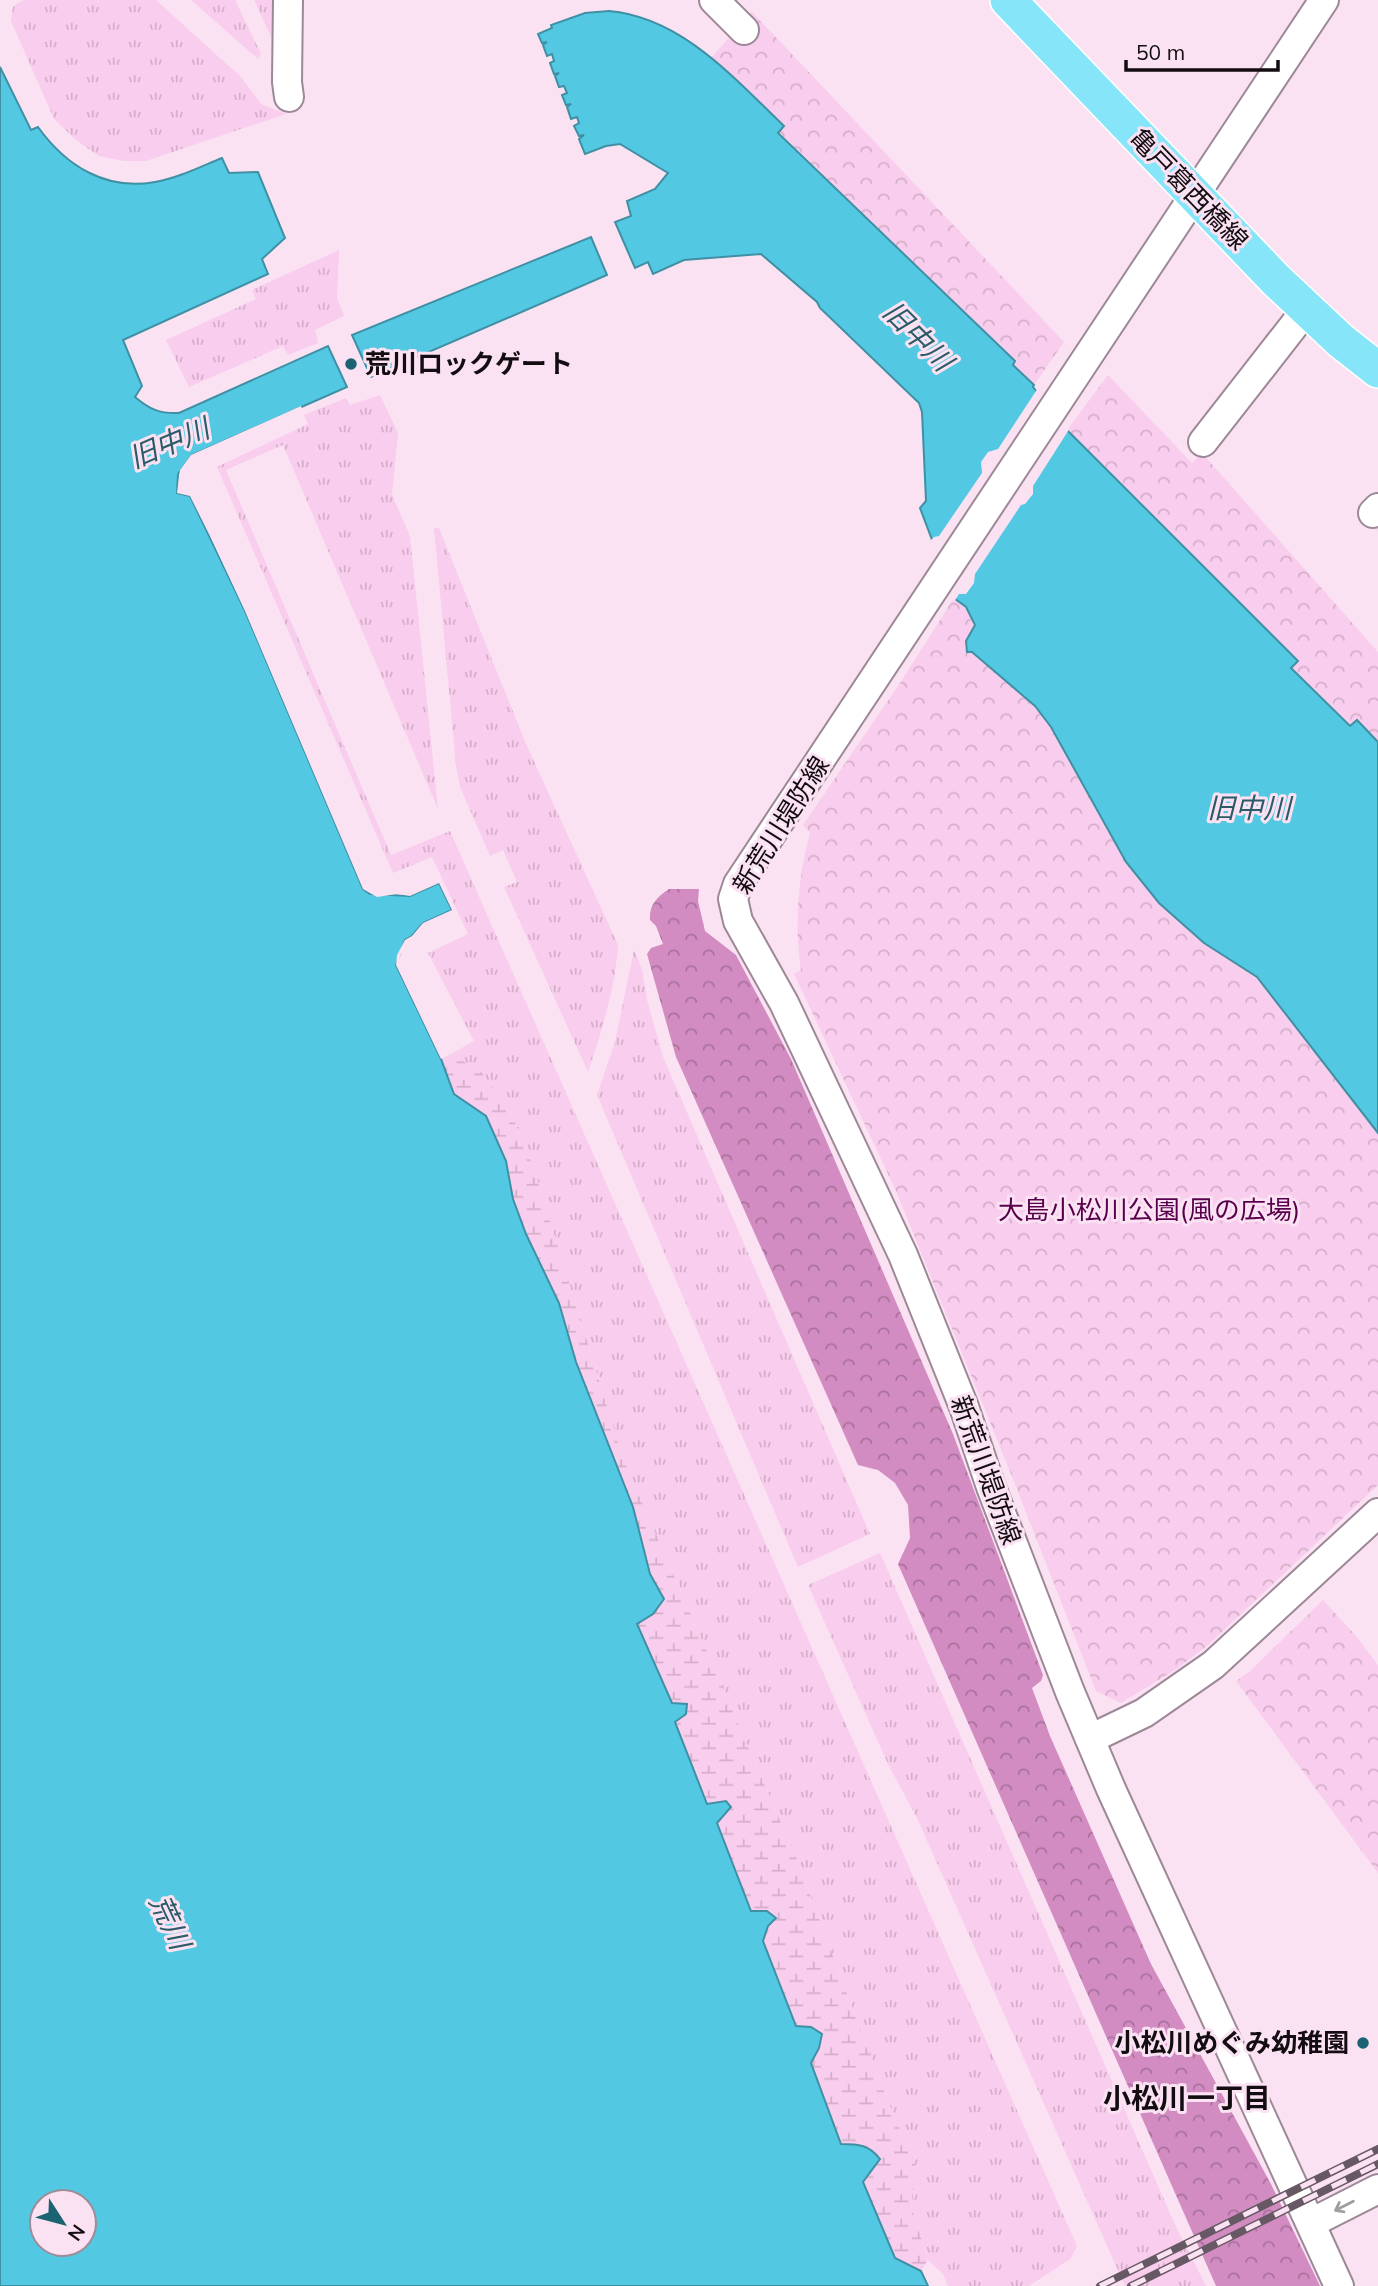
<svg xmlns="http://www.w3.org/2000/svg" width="1378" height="2286" viewBox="0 0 1378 2286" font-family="Mulish,'Noto Sans JP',sans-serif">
<defs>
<pattern id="grass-tufts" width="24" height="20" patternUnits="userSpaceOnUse" patternTransform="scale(1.75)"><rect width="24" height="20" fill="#f9cded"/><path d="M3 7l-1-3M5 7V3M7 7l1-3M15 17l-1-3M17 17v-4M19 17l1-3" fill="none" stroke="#d5afca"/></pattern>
<pattern id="forest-crowns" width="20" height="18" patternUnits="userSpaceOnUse" patternTransform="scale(1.75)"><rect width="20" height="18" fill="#d28cc2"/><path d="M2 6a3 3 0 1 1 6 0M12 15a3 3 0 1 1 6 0" fill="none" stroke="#a9719c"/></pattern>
<pattern id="wetland-marsh" width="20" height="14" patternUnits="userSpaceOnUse" patternTransform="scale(1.75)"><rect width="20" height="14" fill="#f9cded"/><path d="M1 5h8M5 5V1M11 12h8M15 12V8" fill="none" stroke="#d5afca"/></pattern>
<pattern id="park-crowns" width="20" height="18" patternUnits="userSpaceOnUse" patternTransform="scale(1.75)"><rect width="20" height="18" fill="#f9cded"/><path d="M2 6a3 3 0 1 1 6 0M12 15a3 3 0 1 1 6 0" fill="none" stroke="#d5afca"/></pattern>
</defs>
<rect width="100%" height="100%" fill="#fae2f3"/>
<g fill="url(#grass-tufts)">
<polygon points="24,0 156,0 241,77 261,104 286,114 146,161 124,161 99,156 76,140 54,119 11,21 13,6"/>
<polygon points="191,0 235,0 261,54 258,59"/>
<polygon points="254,0 279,0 274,43"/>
<polygon points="339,250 337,298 344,316 315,330 318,343 288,355 283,346 189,387 166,340 256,299 252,290"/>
<polygon points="380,395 398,433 392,495 410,536 438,809 283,445 226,470 391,855 450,831 1077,2246 1070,2259 1029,2286 948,2286 943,2274 928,2260 911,2206 915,2165 879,2080 798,1862 623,1458 534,1169 508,1106 481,1072 451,1054 474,1041 428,953 468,934 432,857 393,873 217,467 308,424 304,415 346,398 350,405"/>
<path d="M434,528H439L526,744L618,945C615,990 602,1030 588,1072L504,887L517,882L503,850L490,856L460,787L456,766Z"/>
<polygon points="634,950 642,969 647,1000 663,1057 870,1534 798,1567 597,1095 615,1042"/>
<polygon points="880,1553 1177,2229 1206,2286 1125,2286 917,1818 888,1764 808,1585"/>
</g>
<path fill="url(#forest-crowns)" d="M669,889H699L698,901L705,931L736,955L791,1059L953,1434L1043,1675L1041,1681L1032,1688L1050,1736L1151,1964L1271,2184L1320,2286H1216L898,1564L910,1538L908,1505L895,1483L878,1470L858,1465L676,1057L647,954L651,948L663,944L656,926L650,920C649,905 657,897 669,889Z"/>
<polygon fill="url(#wetland-marsh)" points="451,1054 481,1072 508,1106 534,1169 623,1458 798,1862 879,2080 915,2165 911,2206 928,2260 921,2271 895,2258 863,2182 880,2159 859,2144 842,2144 811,2063 819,2048 811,2027 797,2026 763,1941 768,1926 767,1911 752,1911 717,1823 726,1801 707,1804 675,1721 672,1704 637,1624 653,1614 664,1599 650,1574 633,1507 576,1362 559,1303 526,1234 513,1199 506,1161 486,1116 454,1094 441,1059"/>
<g fill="url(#park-crowns)">
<polygon points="752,12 1064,342 1034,385 1013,365 1015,361 777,132 783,126 711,58"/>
<polygon points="1108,375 1192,463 1202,453 1378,652 1378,742 1357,720 1350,726 1291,668 1298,661 1067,430"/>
<path d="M954,598C975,615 975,626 972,652L1035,707L1051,727L1127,862L1159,903L1204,943L1257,977L1378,1133V1485L1207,1646L1175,1670L1121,1703L1096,1691L1013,1479L896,1191L794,974L801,970C794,923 798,878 810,833L803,825L900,683Z"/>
<polygon points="1323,1600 1356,1636 1378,1665 1378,1873 1236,1681 1250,1671"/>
</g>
<g fill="#53c8e3" stroke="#4090a4" stroke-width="2" fill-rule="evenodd">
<path d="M609,11C681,17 734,78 784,126L778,133L1015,361L1013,365L1034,385L1033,387L1067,430L1298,661L1291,668L1350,726L1357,720L1378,742V1133L1257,977L1204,943L1159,903L1126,862L1051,727L1035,706L972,652H967L966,641L975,625L966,607L954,598L920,508L926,501L922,412L919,403L820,308L817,302L761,254L684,260L653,274L648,262L635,268L615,222L631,216L627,201L655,189L668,173L620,144L606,146L585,154L579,139L584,135L579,136L574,126L579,123L577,117L571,119L567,107L571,104L566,105L562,95L567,93L564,86L559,87L555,76L559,73L554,74L550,63L554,61L552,54L547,56L543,45L547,42L542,43L538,34L552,28L551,25L585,13Z"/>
<path d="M0,67L31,130L38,127C66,166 106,191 155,182C178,178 200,167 222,158L229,173L258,172L285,238L262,259L268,274L123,340L142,386L135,397C149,409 160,414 179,413L328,346L347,387L192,455L178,474L177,493L190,496L245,611L363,889L370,894L410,896L439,883L452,910L423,923L412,936L405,940L396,965L441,1059L454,1094L486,1116L506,1161L513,1199L526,1234L559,1303L576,1362L633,1507L650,1574L664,1599L653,1614L637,1624L672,1703L687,1704L686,1714L675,1722L707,1804L726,1801L731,1807L717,1823L751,1911H767L776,1918L768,1926L763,1941L796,2026L811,2027L822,2034L819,2048L811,2063L841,2144C859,2144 869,2145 880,2159L863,2182L895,2258L921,2271L928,2286H0ZM42,2202H84V2244H42Z"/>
<polygon points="591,237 607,275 371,377 352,335"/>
</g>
<g fill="#fae2f3">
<polygon points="1038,388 1070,428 1033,486 1033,494 1025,504 1021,505 975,574 974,583 966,594 959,594 954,602 945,585 929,542 934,537 939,536 982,473 981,462 988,452 998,449"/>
<polygon points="301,406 302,409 194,458 183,471 180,490 192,494 213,535 248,610 366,886 378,893 397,890 410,892 440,879 455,909 454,913 425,926 414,939 408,942 400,956 399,964 444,1057 441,1059 396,965 397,955 405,940 412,936 423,923 452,910 439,883 410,896 397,894 377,897 363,889 245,611 210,536 190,496 177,493 180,470 191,455"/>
</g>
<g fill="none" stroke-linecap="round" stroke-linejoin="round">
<g stroke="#9d8897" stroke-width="32">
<g id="minor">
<polyline points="288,0 287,82 289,97"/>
<polyline points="714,0 744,30"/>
<polyline points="1324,0 738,884 733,899 738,921 784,1003 903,1255 964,1407 991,1487 1070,1692 1111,1789 1339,2286"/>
<polyline points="1203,442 1306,310"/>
<polyline points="1373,513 1378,508"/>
<polyline points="1090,1739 1144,1713 1213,1665 1378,1513"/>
<polyline points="1311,2223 1378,2189"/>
</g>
</g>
<g stroke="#fff" stroke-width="38">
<polyline id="major" points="1008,0 1276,280 1341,341 1378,370"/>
</g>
<use href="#minor" stroke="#fff" stroke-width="28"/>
<use href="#major" stroke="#87e5f9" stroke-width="35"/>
<g stroke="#675963" stroke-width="8">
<g id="rail">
<polyline points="1100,2286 1378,2149"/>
<polyline points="1131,2286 1378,2164"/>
</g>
</g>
<use href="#rail" stroke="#fae2f3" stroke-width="5" stroke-dasharray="16" stroke-linecap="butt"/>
</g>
<defs><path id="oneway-shaft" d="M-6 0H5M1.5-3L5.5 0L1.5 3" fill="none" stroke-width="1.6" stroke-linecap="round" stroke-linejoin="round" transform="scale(1.75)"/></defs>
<use stroke="#a19ea0" href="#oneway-shaft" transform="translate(1344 2206) rotate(153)"/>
<g fill="#1b6372" stroke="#fae2f3" stroke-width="2.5">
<circle cx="351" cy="364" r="7"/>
<circle cx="1363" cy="2043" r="7"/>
</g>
<g text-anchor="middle" stroke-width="6" stroke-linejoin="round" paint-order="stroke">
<g font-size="26" fill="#130c11" stroke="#fae2f3">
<text transform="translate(1189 189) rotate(46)" y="9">亀戸葛西橋線</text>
<text transform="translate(781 825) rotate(-58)" y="9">新荒川堤防線</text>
<text transform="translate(986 1470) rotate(70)" y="9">新荒川堤防線</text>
</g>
<g font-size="26" font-weight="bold" fill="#130c11" stroke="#fae2f3" text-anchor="start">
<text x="365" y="373">荒川ロックゲート</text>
<text x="1349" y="2052" text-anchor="end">小松川めぐみ幼稚園</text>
</g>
<g font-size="26" fill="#58004c" stroke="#fae2f3">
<text x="1149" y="1219">大島小松川公園(風の広場)</text>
</g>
<g font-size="28" font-style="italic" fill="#2a5b67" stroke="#fae2f3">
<text transform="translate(918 336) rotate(45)" y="10">旧中川</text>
<text transform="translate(169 443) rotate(-23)" y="10">旧中川</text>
<text x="1249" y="818">旧中川</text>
<text transform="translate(170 1922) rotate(65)" y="10">荒川</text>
</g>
<g font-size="28" font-weight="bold" fill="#130c11" stroke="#fae2f3">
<text x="1187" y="2108">小松川一丁目</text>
</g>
</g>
<g transform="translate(63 2223) rotate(126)"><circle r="33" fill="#fae2f3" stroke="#9e8c99" stroke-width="2"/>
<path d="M0-5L12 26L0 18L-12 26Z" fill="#1b6372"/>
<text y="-10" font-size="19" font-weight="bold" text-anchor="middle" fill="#130c11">N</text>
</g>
<path d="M1126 60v10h152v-10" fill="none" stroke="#130c11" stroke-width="3.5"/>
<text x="1136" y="60" font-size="21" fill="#130c11" stroke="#fae2f3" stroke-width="5" paint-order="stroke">50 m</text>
</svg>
